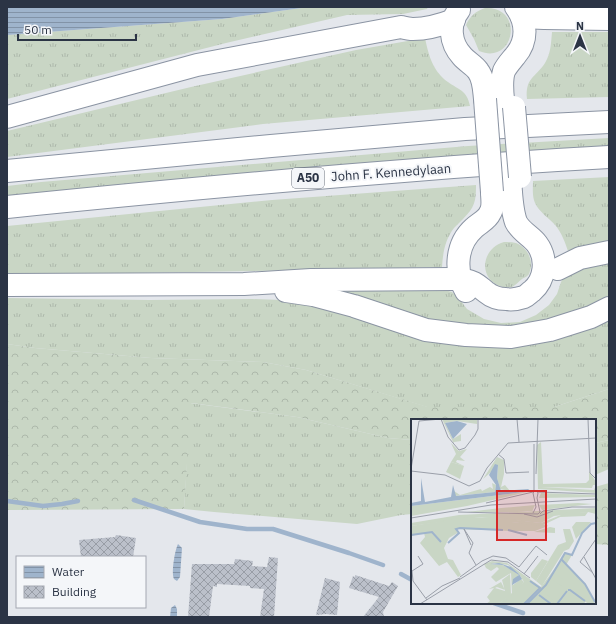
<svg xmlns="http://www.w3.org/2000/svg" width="616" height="624" viewBox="0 0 616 624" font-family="'IBM Plex Sans',sans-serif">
<defs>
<pattern id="grass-tufts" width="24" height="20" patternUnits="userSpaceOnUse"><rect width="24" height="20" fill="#c9d6c5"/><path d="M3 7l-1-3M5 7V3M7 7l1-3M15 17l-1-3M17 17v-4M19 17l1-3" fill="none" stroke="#adb8ab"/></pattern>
<pattern id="forest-crowns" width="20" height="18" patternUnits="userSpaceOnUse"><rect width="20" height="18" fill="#c9d6c5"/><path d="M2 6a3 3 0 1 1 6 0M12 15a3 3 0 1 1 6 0" fill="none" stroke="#adb8ab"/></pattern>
<pattern id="water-rules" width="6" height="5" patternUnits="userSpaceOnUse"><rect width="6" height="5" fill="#9fb4cc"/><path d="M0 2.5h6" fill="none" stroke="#8293a7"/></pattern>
<pattern id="building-cross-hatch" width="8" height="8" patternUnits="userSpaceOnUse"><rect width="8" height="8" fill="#bbc0ca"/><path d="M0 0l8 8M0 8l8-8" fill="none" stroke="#989da6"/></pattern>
</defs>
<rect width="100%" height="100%" fill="#e4e7ec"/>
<g fill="url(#grass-tufts)">
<polygon points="309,7 428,7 427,9 403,14 347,15 226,43 7,99 7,35 222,19"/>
<path d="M485,8C525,6 515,66 479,51L474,39L466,25C470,16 476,11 485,8Z"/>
<path d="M552,32H609V97L527,99C525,78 535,78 545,63C551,53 551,43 552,32Z"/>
<path d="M425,38C427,48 430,60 435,68C438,73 443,79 448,82C459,90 467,90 470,106L263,124L7,157V131L191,87L356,50Z"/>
<polygon points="609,138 609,148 7,197 7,186 41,182 468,146"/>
<path d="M609,177V247L577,249L568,251C565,242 562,234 556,226C549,218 539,212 535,203C532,196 533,188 533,181Z"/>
<path d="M476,185C476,201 475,207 463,219C460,222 457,225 454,228C445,240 443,252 442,267L317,270L7,275V226L272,200Z"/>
<path d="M504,242C508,242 512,242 516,243C526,247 532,257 531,268C530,269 530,272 529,274C528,276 524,278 522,279C519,281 515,286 512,287C510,288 505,287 503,287C478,281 480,249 504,242Z"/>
<polygon points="609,257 609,302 548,324 466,329 311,290 441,289 452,292 458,297 467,309 484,319 501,323 520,322 536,315 549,305 557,294 561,282 566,274"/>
<polygon points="7,298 149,300 252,299 311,301 464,343 609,316 609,389 554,407 427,407 306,370 263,362 151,358 35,348 7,344"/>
<polygon points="190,403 297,417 388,438 412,440 412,514 401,515 357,524 214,512 184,509"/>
<polygon points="609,440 609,469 595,475 595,443"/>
</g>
<g fill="url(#forest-crowns)">
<polygon points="7,344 35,348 151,358 263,362 306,370 428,407 554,407 609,389 609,440 595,443 595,420 412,420 412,440 388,438 297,417 191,403 184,509 12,510 7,510"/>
<polygon points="609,483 609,545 595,544 595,487"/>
</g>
<g fill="url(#water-rules)">
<polygon points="7,7 309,7 222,19 7,35"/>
<path d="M178,544L182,548L180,577L177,581C176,580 175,580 174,579C171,572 175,550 178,544Z"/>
<polygon points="175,605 177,609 177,617 170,617 171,608"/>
</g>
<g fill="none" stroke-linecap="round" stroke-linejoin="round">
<g stroke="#9fb4cc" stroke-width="4.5">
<polyline points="134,500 200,522 247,529 273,529 349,553 383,565"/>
<polyline points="7,501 43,506 62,504 78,501"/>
<polyline points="401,574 412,580"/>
<polyline points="494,603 523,613"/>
</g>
</g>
<g fill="url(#building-cross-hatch)">
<polygon points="116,535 136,538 133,557 112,557 112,556 81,557 79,540 115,537"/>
<polygon points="269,557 278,558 274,617 260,617 264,589 250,588 250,586 217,584 217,587 213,586 209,617 188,617 192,564 234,564 235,559 253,561 252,566 267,567"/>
<polygon points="355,575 389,586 392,582 398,586 383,612 384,617 363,617 379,597 349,588 353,576 355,577"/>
<polygon points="325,578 340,582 337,615 326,614 316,615"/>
</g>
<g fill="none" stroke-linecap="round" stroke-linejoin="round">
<g stroke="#8b94a3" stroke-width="24">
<g id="highway">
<path d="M459,10C448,24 450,43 462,56C467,62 474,65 478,71C484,79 484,90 485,99"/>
<polyline points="522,17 544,18 609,19"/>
<path d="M504,109C503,97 500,83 504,71C507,65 511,61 515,56C528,41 527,22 516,7"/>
<path d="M7,117L197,65L401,27C405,28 409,29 413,29C427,29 441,25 454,20"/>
<polyline points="7,171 271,146 465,129 609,122"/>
<path d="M7,207C135,194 263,182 391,172C464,166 536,161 609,157"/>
<polyline points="558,269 580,258 609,252"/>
<path d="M7,285L244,284L311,280L453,279C460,279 468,280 474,283C478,285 482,289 486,292C492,297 499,299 506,299C512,300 518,299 524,297C527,296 529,293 532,291C545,280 548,259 537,244C531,236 521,232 516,222C511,208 511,191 510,176"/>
<polyline points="286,291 313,295 354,306 426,330 466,335 511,337 550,330 591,317 609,308"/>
<path d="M466,291C454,271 456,244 474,228C479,223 487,220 490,213C494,207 492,199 492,192"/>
</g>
</g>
<use href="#highway" stroke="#fff" stroke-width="22"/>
<g stroke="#8b94a3" stroke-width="24" stroke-linecap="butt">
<g id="highway-bridge">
<polyline points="485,99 492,192"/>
<polyline points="514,107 520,177"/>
</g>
</g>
<use href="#highway-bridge" stroke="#fff" stroke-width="22"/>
</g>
<g text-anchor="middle" stroke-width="4" stroke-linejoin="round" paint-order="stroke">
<rect fill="#f4f6f9" stroke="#676e7b" stroke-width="1" x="292" y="168" width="32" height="20" rx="3"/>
<g font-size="12" font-weight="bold" fill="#2b3445">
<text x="308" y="182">A50</text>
</g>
<g font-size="13" fill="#2b3445" stroke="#f4f6f9">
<text transform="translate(391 172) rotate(-4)" y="5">John F. Kennedylaan</text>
</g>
</g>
<g transform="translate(411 419)">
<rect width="185" height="185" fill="#e4e7ec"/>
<path d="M31,0H66V5L46,2L34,4L42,20L50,15V22L43,23V25ZM130,23L132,65L175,64L178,61V52L185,63V74L127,70L126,26ZM182,66H185L183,71L130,68L181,69ZM40,24L48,32L56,30L49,38L54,42L46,41L45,43L53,47L40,43L45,35ZM86,38L93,41V55L90,68L94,66L99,72L89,70L86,59L87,47L72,60ZM81,64L85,66L84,73L44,77L43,72L49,76L70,70L71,72L79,68L82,70ZM120,72L56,87L0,97V87ZM130,74L185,76V78L128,79ZM167,84L181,85L131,91L128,86ZM124,86L121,93H56L90,89ZM185,89V102V95L177,93L143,97L130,104L71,98L0,107V104L48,96ZM101,103L136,106L137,107L124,112H101ZM131,140L137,142L125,162L120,158V154ZM150,141L174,165L184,185L174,183L173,185H90L113,163L108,155L97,146L84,144L74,147L73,145L81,142L96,144L130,168ZM99,155L100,176L87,185H75L79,182L76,178L83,169L78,170L90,163L94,171L86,168L84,169L94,172L91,161Z" fill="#c9d6c5" fill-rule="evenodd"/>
<path d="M40,43L53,47L49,60L35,53ZM177,93L174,97L149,98L130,107L101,103V112L46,110L48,113L38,119L33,129L37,140L42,141L50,156L47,158L36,143L28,147L9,124L14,118L13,114L0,117V107L52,99L80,98L130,104L155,94ZM165,103H180L165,120L161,108ZM139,108L144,109V114L123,113ZM152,110H159L163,122L158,130L153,132L131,167L125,162L147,126L155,123ZM154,134L161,136L155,146L174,165L184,185H178L139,159ZM79,145L92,146L107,155L108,158L102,160V166L110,160L113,163L105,173L91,185H87L101,174L100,154L85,163L80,158L88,150L86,148L80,152L75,149L74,147ZM135,175L143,182L141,185H132L130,178L135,179Z" fill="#c9d6c5"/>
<path d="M143,154L153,161V168L141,161Z" fill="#c9d6c5"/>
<path d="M46,2L56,5L42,20L34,4ZM84,45L87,46L86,59L90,72L117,70L120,72L0,87V84L10,82V59L14,83L40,78L42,66L45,77L84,73L85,66L78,56ZM88,144L100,148L108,155L111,160L101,166L102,160L108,156L92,146L79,145Z" fill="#9fb4cc"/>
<path fill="none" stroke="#9fb4cc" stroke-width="2" d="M97,111L116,116M0,116L21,113L30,123M37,124L48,114L45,110L49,109L92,111M150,140L174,165L184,183M157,171H159L174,182M128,176L140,185M113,185L129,169L119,162M116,185L135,166L154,134L161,136L171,114L180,105L185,104M146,185L156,172"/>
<path fill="none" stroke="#9a9fa9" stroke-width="1" d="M30,0L37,18L48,31L54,29L64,16L67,10V0M106,0L108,23M177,0L179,54L185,60M123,25V72M87,35L93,40L95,54L118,53M0,50L8,2L30,0M0,52L34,56L58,67L69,62L76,49L97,24L185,19M125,55L127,0M127,73L185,75M75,84L122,73M47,93L127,95L129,93L126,79L127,74L125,71L122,74L125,88L122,94M113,95L126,98L142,92M129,95L132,92L161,88H185M0,99L80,86L185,80M60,126L53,110L62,124L58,134L65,146M7,137L12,145L1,152L2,162L16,181M173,138L185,160M108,148L125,127L136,136M182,154L169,143L185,120M113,155L127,137M49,158L71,142L82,137L95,139L108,148M15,179L31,167L49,159M9,185L80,141L97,143L119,159"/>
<path fill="#d62828" fill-opacity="0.15" stroke="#d62828" stroke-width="2" d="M86,72H135V121H86Z"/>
<rect width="185" height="185" fill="none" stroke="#2b3445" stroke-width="2"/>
</g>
<rect width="616" height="624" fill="none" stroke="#2b3445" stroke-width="16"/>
<rect x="16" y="556" width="130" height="52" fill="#f4f6f9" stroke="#a4a8b1"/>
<rect x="24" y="566" width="20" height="12" fill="url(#water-rules)" stroke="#a4a8b1"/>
<text x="52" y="576" font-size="12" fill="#2b3445">Water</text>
<rect x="24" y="586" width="20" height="12" fill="url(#building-cross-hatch)" stroke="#a4a8b1"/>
<text x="52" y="596" font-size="12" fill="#2b3445">Building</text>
<g transform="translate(580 36)" stroke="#f4f6f9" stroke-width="3" paint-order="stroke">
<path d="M0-3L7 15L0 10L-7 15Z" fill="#2b3445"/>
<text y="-6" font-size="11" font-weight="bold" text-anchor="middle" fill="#2b3445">N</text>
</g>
<path d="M18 34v6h118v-6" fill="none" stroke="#2b3445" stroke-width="2"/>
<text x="24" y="34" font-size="12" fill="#2b3445" stroke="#f4f6f9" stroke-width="3" paint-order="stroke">50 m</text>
</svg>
